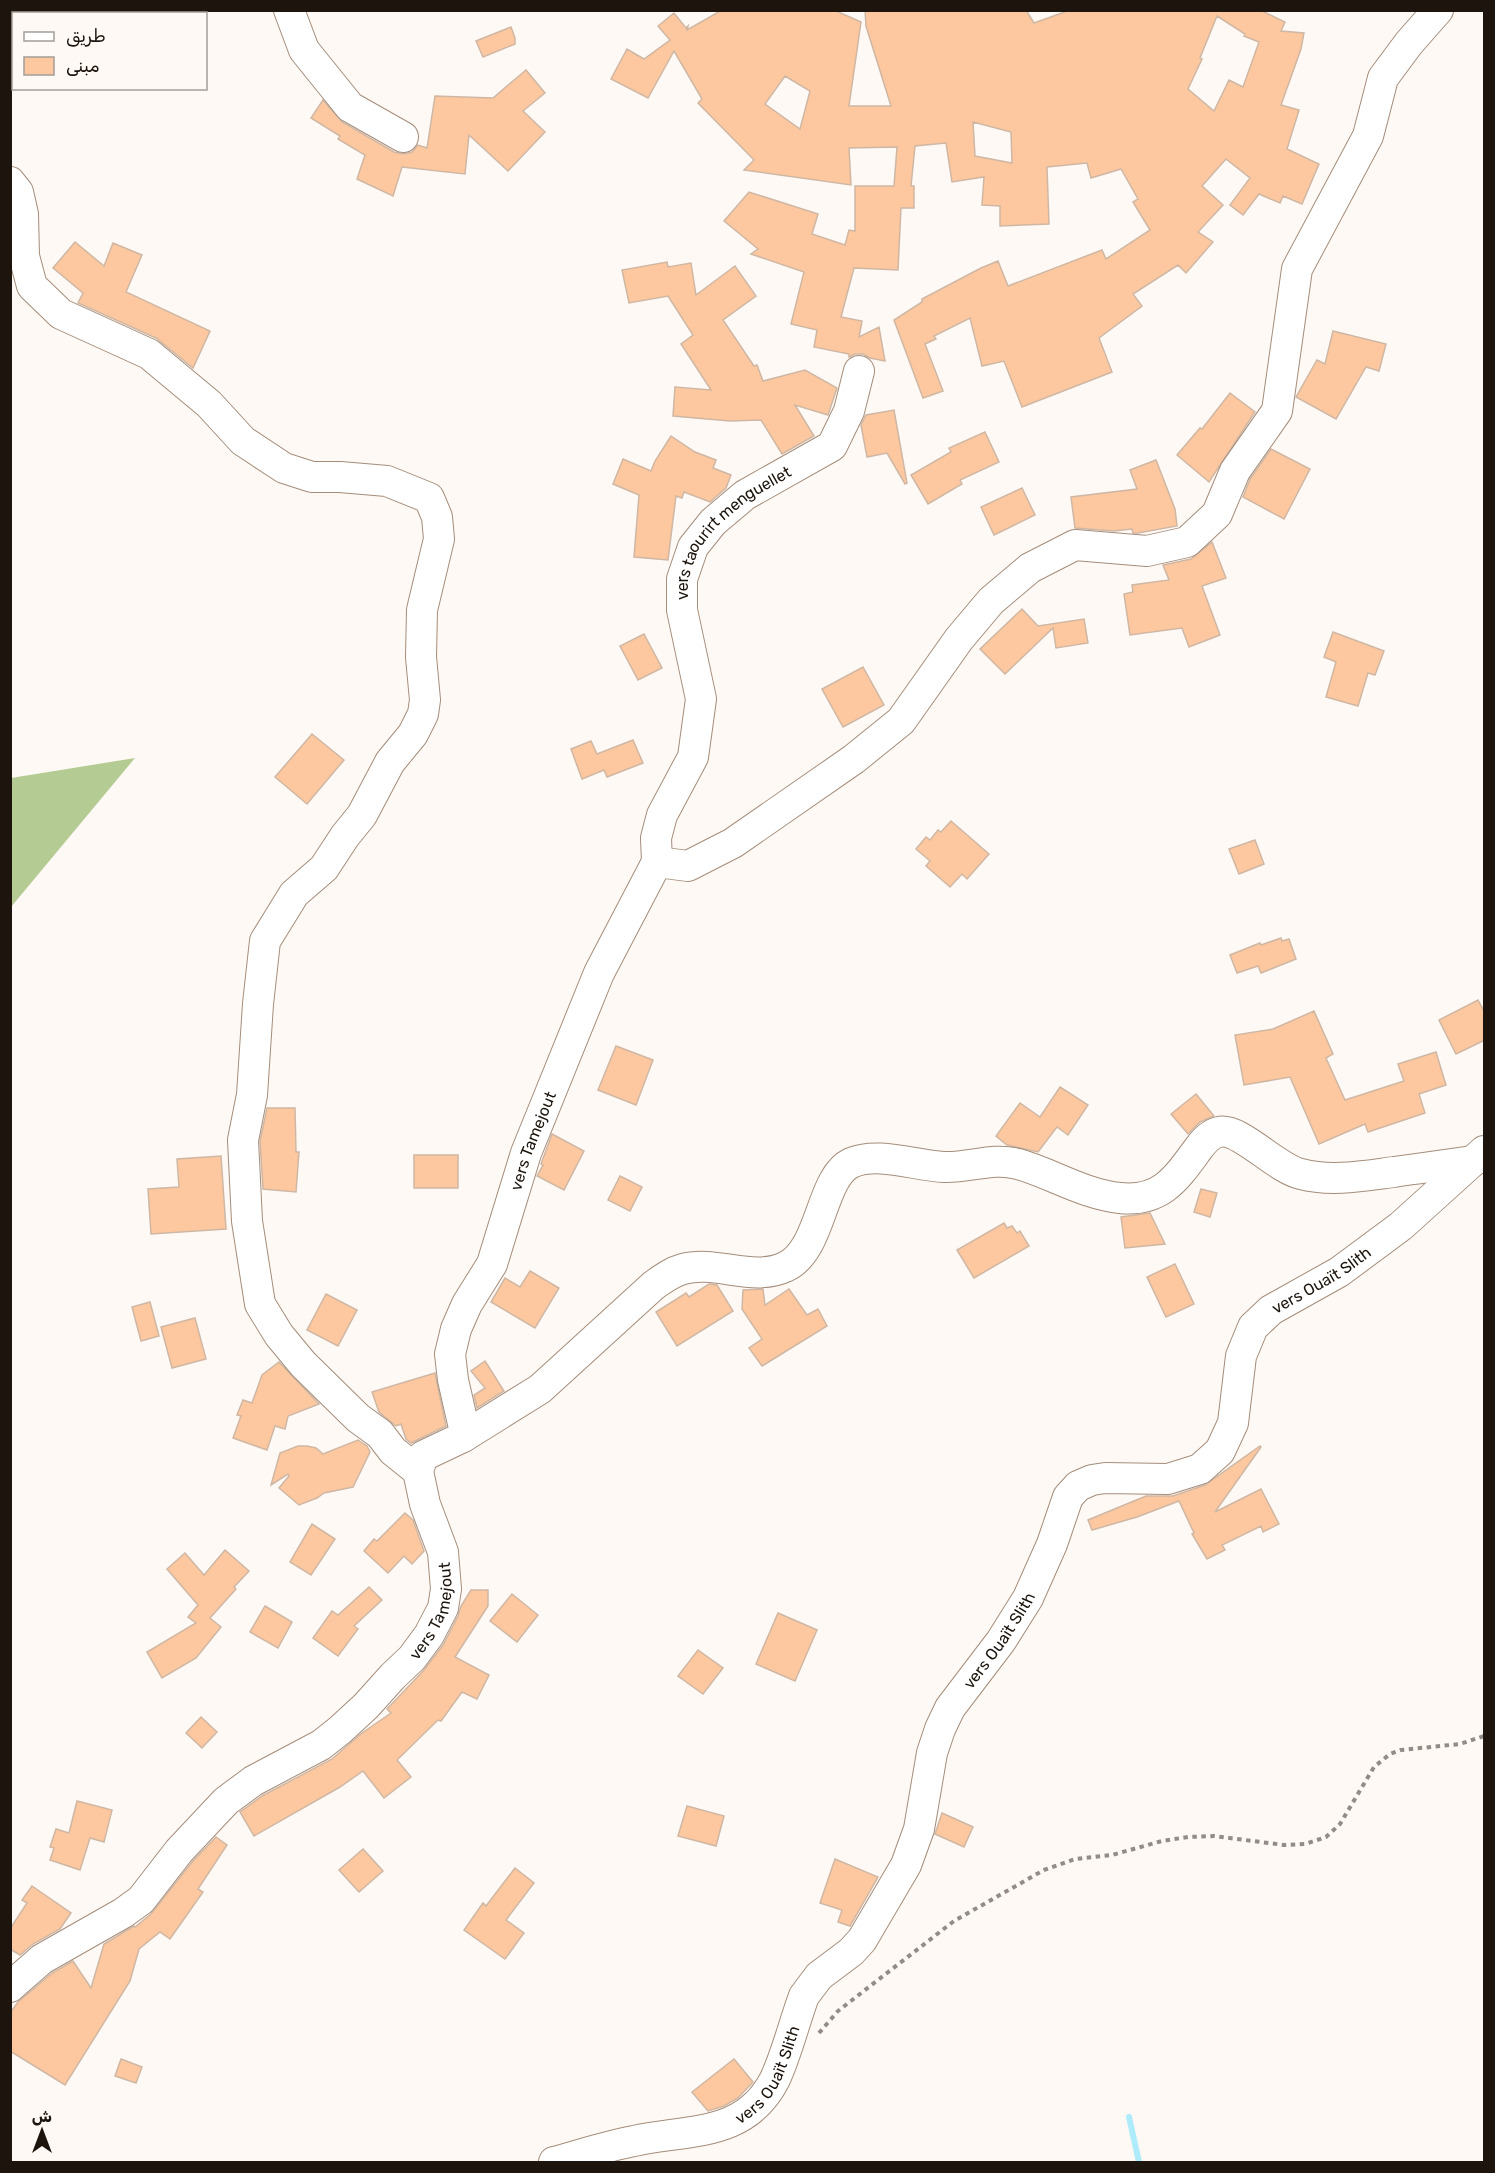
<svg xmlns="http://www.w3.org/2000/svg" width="1495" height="2173" viewBox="0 0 1495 2173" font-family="Rubik,'Noto Naskh Arabic',sans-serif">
<rect width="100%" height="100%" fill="#fff9f5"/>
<polygon fill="#b4cb93" points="135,758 11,907 11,778"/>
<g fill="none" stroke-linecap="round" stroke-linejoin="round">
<polyline stroke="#afecfb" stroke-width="6" points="1129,2117 1139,2162"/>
</g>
<g fill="#fdc89f" stroke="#cfb7a4" stroke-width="1.5" fill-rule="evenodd">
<path d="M722,10H834L861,22L849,106H891L866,26L865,10H1026L1034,23L1070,10H1260L1285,22L1281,31L1304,33L1301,49L1281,105L1299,110L1287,149L1319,164L1302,204L1283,196L1280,203L1259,194L1243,215L1230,205L1250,178L1226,159L1202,186L1223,205L1198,232L1213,242L1186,273L1178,265L1133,294L1142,306L1099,338L1112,372L1022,407L1004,361L982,366L970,318L934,336L936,339L925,344L943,391L923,398L894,320L922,302V299L981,268L998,261L1008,286L1102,250L1106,259L1150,230L1133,202L1138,199L1121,169L1091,178L1087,163L1047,167L1049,224L1000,226V206L982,205L984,177L952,182L946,143L915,146L911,186H914V208H901L898,270L854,268L841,317L862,321L859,337L879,327L885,361L870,358L863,354H855L849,357V354L814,347L817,330L791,324L804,272L751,254L758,249L724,221L749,192L818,214L812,234L845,245L849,230L855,231V186H894L897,147L849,148L851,185L744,170L754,160L698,103L702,99L674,51L648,98L611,79L627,49L644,59L670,40L658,26L674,13L686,28L688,26L687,30ZM1217,16L1245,34L1244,36L1259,42L1243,87L1229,80L1214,111L1188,89L1202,59L1200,58ZM785,76L810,91L800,129L765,104ZM973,122L1011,132L1012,163L975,156Z"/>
<polygon points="511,27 515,38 515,44 483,57 476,41"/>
<polygon points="526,70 545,93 523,111 545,132 508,171 469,135 465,174 402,167 393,196 357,179 365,155 338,139 340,136 311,118 323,100 342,122 394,152 404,154 412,152 418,145 427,148 435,96 493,98"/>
<polygon points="75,242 104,266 113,243 142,255 126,292 210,331 193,368 156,338 78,303 83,293 53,268"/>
<polygon points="667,262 668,267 691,263 696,295 735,266 756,296 723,320 754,366 757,365 763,381 805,370 837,388 828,415 795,405 814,436 782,454 761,420 730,421 673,416 675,387 711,390 681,344 693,335 668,296 629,303 622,270"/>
<polygon points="1333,331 1386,344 1379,371 1366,367 1336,419 1296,397 1317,360 1325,364"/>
<polygon points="1230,393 1255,412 1209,482 1177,455 1200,428 1202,429"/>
<polygon points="894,410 907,483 905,484 887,453 867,457 861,425 866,415"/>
<polygon points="985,432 999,462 960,480 962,484 928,504 911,475 951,452 949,448"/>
<polygon points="671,436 695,452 716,460 713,468 731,475 726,488 710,502 684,492 682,498 676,496 668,560 634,557 639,495 613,484 623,459 651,471 655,461"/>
<polygon points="1271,449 1310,469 1284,519 1243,497 1250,479"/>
<polygon points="1156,460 1175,509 1177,526 1138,533 1133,533 1132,529 1114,531 1075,528 1071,497 1137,489 1130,470"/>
<polygon points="1022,488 1035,515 994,535 981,507"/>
<polygon points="1212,542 1226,578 1202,586 1220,635 1189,647 1182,628 1130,635 1124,594 1133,592 1132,585 1169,580 1163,565 1191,559"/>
<polygon points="1022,609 1038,626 1084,619 1088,643 1056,648 1053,628 1005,674 980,649"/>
<polygon points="1333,632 1384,651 1375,675 1368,673 1358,706 1326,697 1336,662 1324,657"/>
<polygon points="644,634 662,668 638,680 620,646"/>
<polygon points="863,667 884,705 843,727 822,689"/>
<polygon points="312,734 344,760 307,804 275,777"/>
<polygon points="633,740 643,763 607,777 604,770 582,779 571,749 591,741 597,754"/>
<polygon points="951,821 989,854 967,879 962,874 950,887 926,866 930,861 916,849 926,837 930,840 938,830 941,832"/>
<polygon points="1255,840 1264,864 1239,874 1229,849"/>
<polygon points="1281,938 1282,941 1289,939 1296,959 1261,973 1258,966 1237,973 1230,955 1260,943 1261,945"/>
<polygon points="1478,1000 1485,1013 1485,1040 1456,1054 1439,1020"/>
<polygon points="1314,1011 1333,1054 1326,1058 1345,1100 1404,1081 1398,1064 1436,1052 1446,1085 1419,1094 1425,1113 1368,1132 1365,1124 1319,1144 1290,1077 1244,1085 1235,1035 1273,1029"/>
<polygon points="616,1046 653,1060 636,1105 598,1090"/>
<polygon points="1060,1087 1088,1105 1068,1135 1057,1127 1038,1152 1007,1145 996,1136 1020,1103 1040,1117"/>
<polygon points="1196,1094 1214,1116 1200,1122 1188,1134 1171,1114"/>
<polygon points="267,1108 295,1108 296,1152 299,1152 296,1192 263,1189 260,1141"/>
<polygon points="552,1134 584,1151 564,1190 537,1176 543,1165 541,1164"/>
<rect x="414" y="1155" width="44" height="33"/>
<polygon points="221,1156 226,1229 151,1234 148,1189 179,1187 177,1159"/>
<polygon points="620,1176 642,1187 630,1211 608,1200"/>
<polygon points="1201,1189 1217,1193 1210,1217 1194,1212"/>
<polygon points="1150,1213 1165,1244 1125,1248 1121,1217"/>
<polygon points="1004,1223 1007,1228 1012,1226 1017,1233 1020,1231 1029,1246 974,1278 957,1250"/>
<polygon points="1175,1264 1194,1304 1166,1317 1147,1277"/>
<polygon points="530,1271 559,1288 535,1328 491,1302 505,1278 520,1287"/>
<polygon points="709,1284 717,1285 733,1311 677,1346 656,1312 686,1293 689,1297"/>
<polygon points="763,1289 765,1305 789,1289 807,1315 818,1309 827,1326 762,1366 749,1348 762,1339 742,1309 743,1290"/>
<polygon points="326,1294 357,1310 338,1346 307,1330"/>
<polygon points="150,1302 159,1336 141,1341 132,1307"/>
<polygon points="195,1318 206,1359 172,1368 161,1327"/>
<polygon points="485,1361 504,1391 477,1408 474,1395 485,1388 471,1371"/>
<polygon points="279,1362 319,1404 288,1416 285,1429 275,1426 267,1450 233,1438 241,1416 237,1415 243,1400 252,1403 262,1375"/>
<polygon points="435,1373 446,1426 411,1443 406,1439 401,1424 396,1426 379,1412 372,1392"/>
<polygon points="358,1440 367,1446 370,1452 353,1487 324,1493 317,1498 299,1505 279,1488 289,1476 288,1474 271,1485 280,1453 298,1446 307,1446 316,1448 323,1454"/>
<polygon points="1260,1446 1261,1447 1215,1512 1261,1489 1279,1524 1263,1532 1261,1526 1222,1545 1225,1550 1207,1559 1192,1534 1194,1533 1179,1501 1137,1517 1092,1530 1088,1520 1146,1496 1173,1496 1205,1485"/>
<polygon points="405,1513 413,1520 424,1551 412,1564 404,1556 388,1573 364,1551 374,1539 377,1541"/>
<polygon points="312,1524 335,1539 311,1575 290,1562"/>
<polygon points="225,1550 249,1571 234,1587 236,1589 210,1618 221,1627 196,1658 162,1678 147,1652 196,1623 188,1617 198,1605 167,1569 185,1553 204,1575"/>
<polygon points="369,1587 382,1600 354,1626 358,1629 338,1656 313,1638 332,1611 338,1615"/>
<polygon points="471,1590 488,1590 488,1606 455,1657 489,1675 477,1699 462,1692 441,1721 438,1720 397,1760 411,1777 384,1798 363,1771 340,1787 254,1836 240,1812 262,1796 332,1759 362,1733 391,1713 387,1709 424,1670 443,1645 458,1616 461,1606"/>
<polygon points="512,1594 538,1615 517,1642 490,1621"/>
<polygon points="265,1606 292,1622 278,1648 250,1632"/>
<polygon points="778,1613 817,1630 795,1681 756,1664"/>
<polygon points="698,1650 723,1668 703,1694 678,1676"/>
<polygon points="201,1717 217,1732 202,1748 186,1733"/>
<polygon points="77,1801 112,1810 104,1842 90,1838 80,1870 50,1860 54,1848 50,1847 56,1829 69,1833"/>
<polygon points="687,1806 724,1816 716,1846 678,1836"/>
<polygon points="942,1813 973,1827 964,1847 935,1834"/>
<polygon points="216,1837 227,1845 198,1889 203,1892 170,1939 160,1932 139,1949 130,1981 65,2085 10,2051 10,2013 18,2002 52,1973 73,1961 91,1988 104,1944 134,1926 135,1927 151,1914 192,1862"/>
<polygon points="363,1849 383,1871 359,1892 339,1870"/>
<polygon points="835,1859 878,1877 850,1926 838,1922 842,1910 820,1903"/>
<polygon points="515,1868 534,1883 506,1920 524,1933 505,1959 464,1930 483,1903 486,1906"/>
<polygon points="32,1886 71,1913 60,1929 33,1944 20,1955 10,1949 10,1929 27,1903 22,1900"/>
<polygon points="121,2059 142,2067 136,2083 115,2076"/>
<polygon points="734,2059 753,2082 738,2098 724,2106 708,2111 692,2092"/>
</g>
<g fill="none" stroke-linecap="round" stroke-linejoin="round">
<g stroke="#a58d7b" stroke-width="32">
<g id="minor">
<polyline points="289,10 304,50 350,107 403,137"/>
<polyline points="10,182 18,192 23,214 24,256 32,286 61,314 149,354 209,404 243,441 284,468 312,477 340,477 387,481 429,498 437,517 439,539 422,610 421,657 425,700 423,714 413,734 390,762 362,815 345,836 324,868 294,894 265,941 258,1004 252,1095 243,1140 247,1221 260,1304 279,1335 303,1364 358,1418 380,1434 393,1451 418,1471"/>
<polyline points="657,862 688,866 733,843 854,759 901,721 959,639 991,601 1030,568 1075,545 1147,551 1187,542 1217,514 1235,471 1277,411 1297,269 1368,136 1383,78 1409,43 1438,10"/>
<path id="s1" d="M657,862L656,838L662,815L693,757L701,699L682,610V579L693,547L713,522L745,495L832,446L849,411L859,371"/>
<path d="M463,1437L540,1389L654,1285C664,1278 672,1272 683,1269C716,1260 753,1282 785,1267C822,1251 820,1178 851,1163C879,1151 915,1166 944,1167C970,1168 993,1157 1018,1164C1053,1174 1083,1194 1120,1198C1161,1202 1176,1179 1198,1149C1203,1142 1210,1134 1219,1132C1239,1127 1277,1169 1301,1174C1331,1182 1363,1176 1394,1172C1420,1168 1447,1165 1473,1161"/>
<path id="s2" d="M10,1987L42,1959L123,1913L141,1900L179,1851L226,1801L253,1781L321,1745L340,1730L366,1706L393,1676L412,1658L429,1635L443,1608L446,1589L443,1552L425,1504L418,1471L423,1456L463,1437L464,1428L453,1380L450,1354L456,1329L467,1304L492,1264L526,1153L599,973L657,862"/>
<path id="s3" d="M554,2162C580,2155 607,2146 634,2141C688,2129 745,2138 775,2079C787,2053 794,2023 804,1996L819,1976L851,1952L862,1940L906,1865L919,1829L932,1753L940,1729L950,1708L1001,1641L1028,1598L1052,1544L1068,1497L1078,1486L1092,1480L1105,1478L1168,1479L1200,1469L1220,1451L1233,1423L1241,1356L1253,1327L1271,1310L1339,1272L1401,1226L1484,1151"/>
</g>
</g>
<polyline stroke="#928b86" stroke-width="4" stroke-dasharray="4.5 4.5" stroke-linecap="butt" points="819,2033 838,2011 954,1921 1044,1870 1075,1859 1112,1855 1162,1841 1188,1837 1214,1836 1284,1845 1305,1844 1326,1837 1340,1824 1374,1767 1390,1754 1401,1750 1460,1744 1484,1736"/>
<use href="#minor" stroke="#fff" stroke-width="30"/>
</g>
<g text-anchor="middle" stroke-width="4.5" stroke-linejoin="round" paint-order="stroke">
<g font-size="16" fill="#1c140d" stroke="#fff9f5">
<text dy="6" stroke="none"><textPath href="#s1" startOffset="363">vers taourirt menguellet</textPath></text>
<text dy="6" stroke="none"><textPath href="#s2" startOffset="1100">vers Tamejout</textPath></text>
<text dy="6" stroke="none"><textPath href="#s3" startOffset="1288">vers Ouaït Slith</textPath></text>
<text dy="6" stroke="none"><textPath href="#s2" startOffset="578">vers Tamejout</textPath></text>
<text dy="6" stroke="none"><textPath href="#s3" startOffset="748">vers Ouaït Slith</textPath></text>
<text dy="6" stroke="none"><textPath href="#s3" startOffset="244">vers Ouaït Slith</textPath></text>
</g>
</g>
<rect width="1495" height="2173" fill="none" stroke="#1c140d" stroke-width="24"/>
<rect x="12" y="12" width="195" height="78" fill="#fff9f5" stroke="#a49d98" stroke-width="1.5"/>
<rect x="24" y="32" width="30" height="9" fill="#ffffff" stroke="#a49d98" stroke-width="1.5"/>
<text x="66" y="42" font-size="18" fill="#1c140d">طريق</text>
<rect x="24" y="57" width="30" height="18" fill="#fdc89f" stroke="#a49d98" stroke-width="1.5"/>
<text x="66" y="72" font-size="18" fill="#1c140d">مبنى</text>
<g transform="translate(42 2131)" stroke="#fff9f5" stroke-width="4.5" paint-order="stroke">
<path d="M0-4.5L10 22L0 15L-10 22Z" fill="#1c140d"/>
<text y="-9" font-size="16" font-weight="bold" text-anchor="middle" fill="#1c140d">ش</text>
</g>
</svg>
